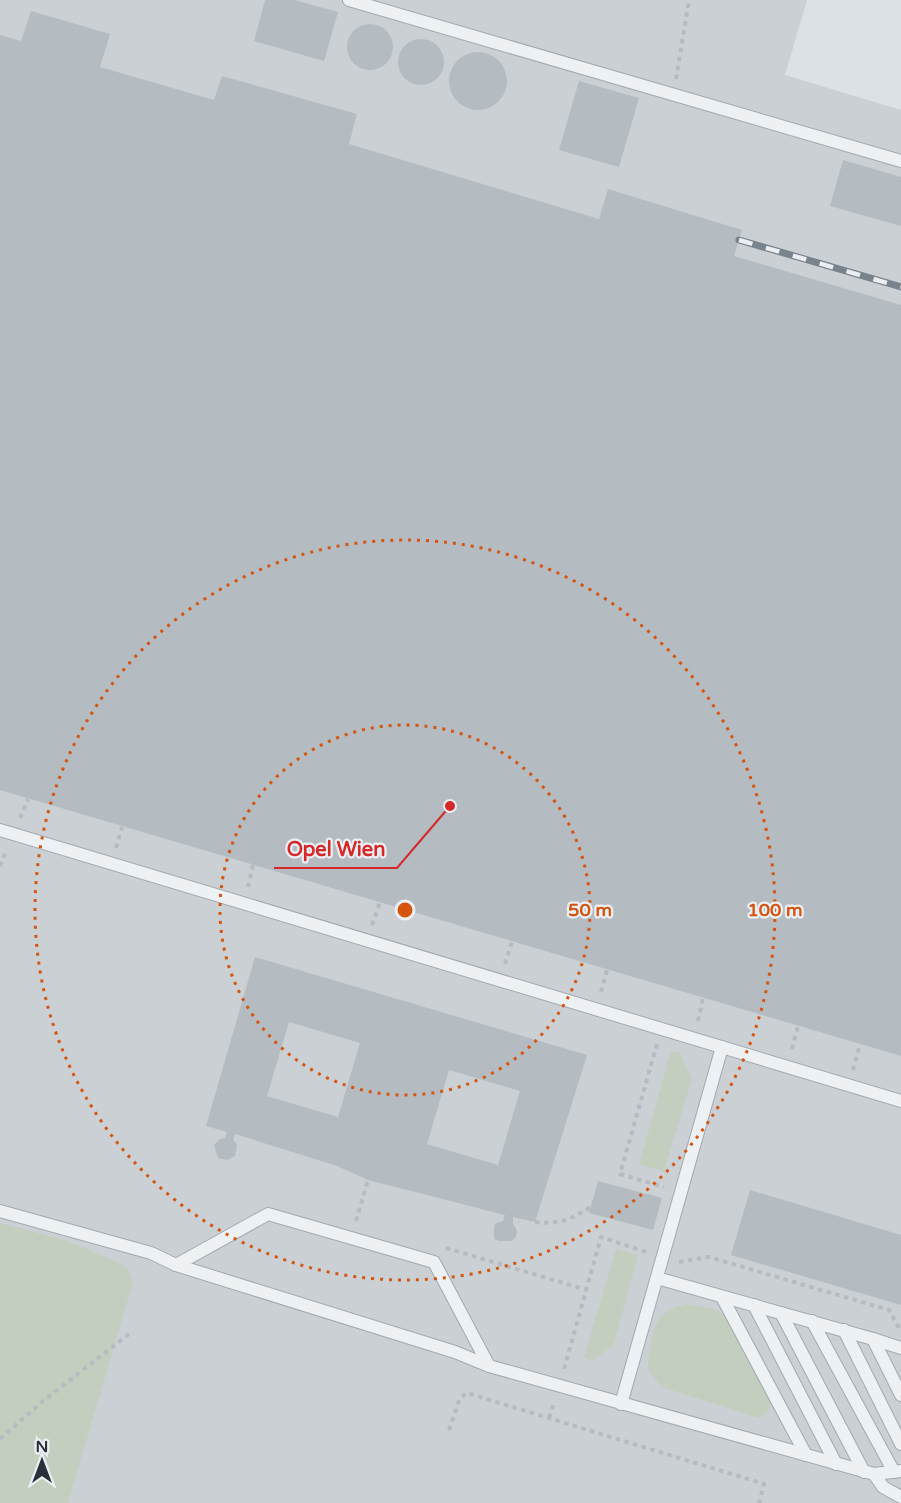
<svg xmlns="http://www.w3.org/2000/svg" width="901" height="1503" viewBox="0 0 901 1503" font-family="'Varela Round',sans-serif">
<rect width="100%" height="100%" fill="#dce1e5"/>
<polygon fill="#cbd0d5" points="0,0 807,0 785,75 901,110 901,1503 0,1503"/>
<g fill="#c4cebe">
<polygon points="671,1051 679,1052 692,1078 664,1171 639,1165"/>
<polygon points="0,1223 68,1241 119,1263 128,1269 133,1282 68,1503 0,1503"/>
<polygon points="616,1249 638,1255 614,1344 592,1361 584,1357"/>
<path d="M688,1304L717,1310L727,1318L771,1400C771,1410 767,1415 758,1418L662,1387C657,1381 651,1376 649,1368C647,1363 649,1355 650,1350C653,1323 660,1309 688,1304Z"/>
</g>
<g fill="#b4bbc1" fill-rule="evenodd">
<polygon points="265,0 294,0 338,12 324,61 254,41"/>
<polygon points="31,11 110,34 100,67 214,100 222,76 357,114 349,144 599,219 608,189 742,230 734,256 901,305 901,1056 0,790 0,35 21,41"/>
<circle cx="370" cy="47" r="23"/>
<circle cx="421" cy="62" r="23"/>
<circle cx="478" cy="81" r="29"/>
<polygon points="579,81 639,98 619,167 559,150"/>
<polygon points="843,160 901,177 901,226 830,206"/>
<path d="M255,957L587,1055L535,1222L513,1217V1223L517,1231L516,1237L512,1241H499L494,1239V1228L495,1224L503,1221L505,1215L368,1180L337,1166L235,1134L233,1139L237,1145L235,1156L227,1160L218,1158L214,1145L220,1139L225,1138L227,1132L206,1126ZM289,1022L360,1043L338,1117L267,1096ZM449,1070L520,1091L498,1165L427,1144Z"/>
<polygon points="598,1181 662,1198 653,1230 589,1213"/>
<polygon points="750,1190 901,1235 901,1305 731,1255"/>
</g>
<g fill="none" stroke-linecap="round" stroke-linejoin="round">
<g stroke="#a2a9ae" stroke-width="14">
<g id="service">
<polyline points="349,0 901,161"/>
<polyline points="0,830 901,1101"/>
<polyline points="0,1211 151,1253 176,1265 455,1352 489,1366 874,1474 901,1471"/>
<polyline points="176,1265 268,1214 434,1262 489,1366"/>
<polyline points="657,1278 873,1339 901,1348"/>
<polyline points="722,1297 806,1455"/>
<polyline points="754,1305 836,1464"/>
<polyline points="781,1313 864,1472"/>
<polyline points="812,1321 894,1472"/>
<polyline points="844,1330 901,1444"/>
<polyline points="873,1339 901,1395"/>
<polyline points="621,1404 722,1047"/>
<polyline points="874,1474 883,1487 901,1497"/>
</g>
</g>
<g stroke="#b7bbbf" stroke-width="4" stroke-dasharray="4.5 4.5" stroke-linecap="butt">
<polyline points="676,79 689,0"/>
<polyline points="20,818 28,799"/>
<polyline points="116,848 122,827"/>
<polyline points="0,866 7,849"/>
<polyline points="248,887 253,865"/>
<polyline points="372,925 380,902"/>
<polyline points="505,964 512,941"/>
<polyline points="601,992 607,970"/>
<polyline points="698,1021 703,998"/>
<polyline points="657,1044 620,1174 664,1187"/>
<polyline points="792,1049 798,1026"/>
<polyline points="853,1070 860,1044"/>
<polyline points="356,1221 368,1180"/>
<path d="M535,1222C559,1225 571,1219 591,1207"/>
<polyline points="446,1248 587,1290"/>
<polyline points="679,1262 709,1257 889,1310 899,1328"/>
<polyline points="564,1369 601,1237 646,1252"/>
<polyline points="549,1418 554,1402"/>
<polyline points="449,1430 460,1398 467,1393 764,1484 759,1503"/>
<polyline points="0,1439 43,1401 129,1334"/>
</g>
<use href="#service" stroke="#eef1f3" stroke-width="12"/>
<g stroke="#78838c" stroke-width="7">
<polyline id="rail" points="739,240 901,287"/>
</g>
<use href="#rail" stroke="#ebeff3" stroke-width="4.5" stroke-dasharray="14" stroke-linecap="butt"/>
</g>
<g fill="none" stroke="#d55510" stroke-width="3" stroke-dasharray="3 6">
<circle cx="405" cy="910" r="185"/>
<circle cx="405" cy="910" r="370"/>
</g>
<circle cx="405" cy="910" r="9" fill="#d55510" stroke="#ebeff3" stroke-width="3"/>
<g font-size="18" text-anchor="middle" font-weight="bold" fill="#d55510" stroke="#ebeff3" stroke-width="4.5" stroke-linejoin="round" paint-order="stroke">
<text x="590" y="916">50 m</text>
<text x="775" y="916">100 m</text>
</g>
<path fill="none" stroke="#d62828" stroke-width="2" d="M450 806L397 868H274"/>
<circle fill="#d62828" stroke="#ebeff3" stroke-width="2" cx="450" cy="806" r="6"/>
<g font-size="20" text-anchor="middle" font-weight="bold" fill="#d62828" stroke="#ebeff3" stroke-width="4.5" stroke-linejoin="round" paint-order="stroke">
<text x="336" y="856">Opel Wien</text>
</g>
<g transform="translate(42 1461)" stroke="#ebeff3" stroke-width="4.5" paint-order="stroke">
<path d="M0-4.5L10 22L0 15L-10 22Z" fill="#283139"/>
<text y="-9" font-size="16" font-weight="bold" text-anchor="middle" fill="#283139">N</text>
</g>
</svg>
